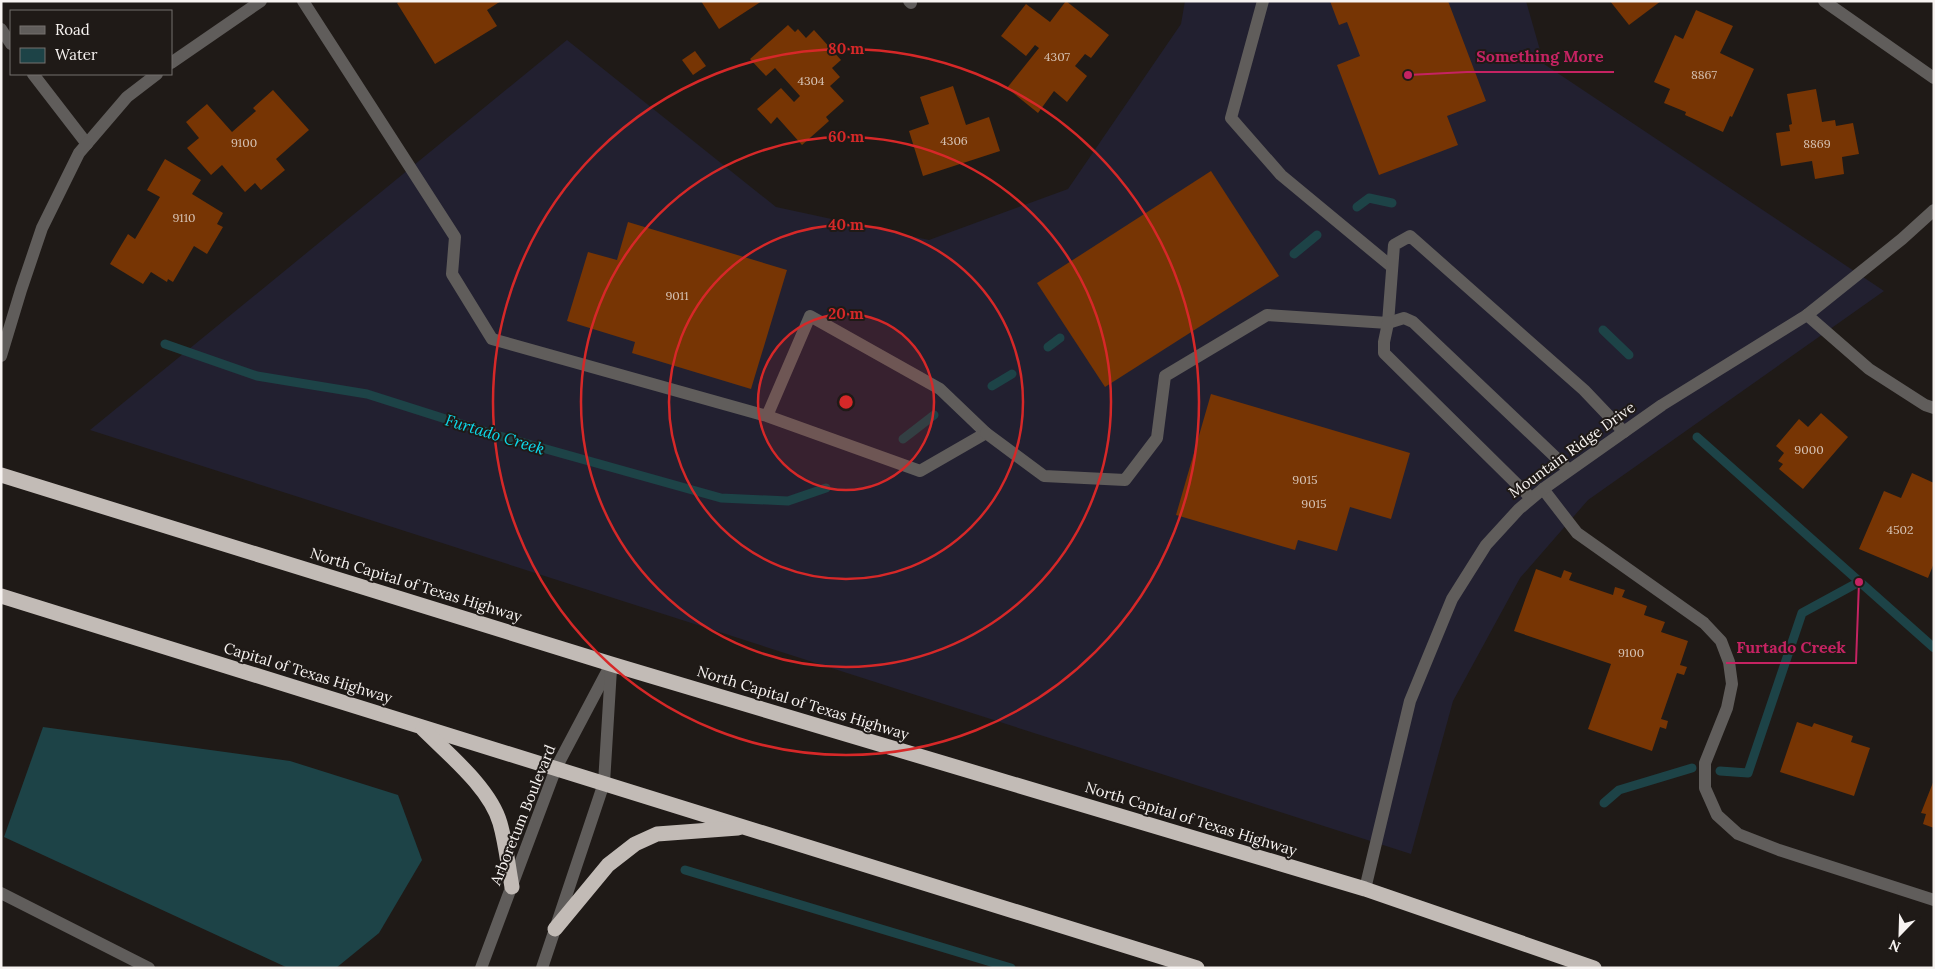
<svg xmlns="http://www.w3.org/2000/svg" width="1935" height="969" viewBox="0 0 1935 969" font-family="Lora,serif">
<rect width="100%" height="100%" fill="#1f1a17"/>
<polygon fill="#222030" points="1185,1 1526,1 1544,64 1884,291 1588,500 1520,578 1453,701 1411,854 90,430 567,40 776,207 929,240 1068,189 1181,24"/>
<polygon fill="#1d4347" points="43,727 290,761 398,795 422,860 379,933 336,968 288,968 4,837"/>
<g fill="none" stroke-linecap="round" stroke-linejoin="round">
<g stroke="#1d4347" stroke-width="9">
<polyline points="1357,207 1369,198 1392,203"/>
<polyline points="1294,254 1317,235"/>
<polyline points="1603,330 1629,355"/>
<polyline points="165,344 257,376 367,394 496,435 721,498 788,501 826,488"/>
<polyline points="1048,347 1060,338"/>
<polyline points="992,386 1012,374"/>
<polyline points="1697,437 1934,648"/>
<polyline points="903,439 934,415"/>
<polyline points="1720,771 1748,773 1802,613 1859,582"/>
<polyline points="1604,803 1619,790 1692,768"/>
<polyline points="685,870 1011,968"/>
</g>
</g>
<g fill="#773504">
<polygon points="400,1 501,1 487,10 497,26 435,64 397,3"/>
<polygon points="701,1 762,1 719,29"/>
<polygon points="1066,1 1109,35 1091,58 1085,54 1075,66 1087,76 1067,102 1054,91 1038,113 1007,88 1039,48 1035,45 1026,56 1001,36 1026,4 1050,22"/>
<polygon points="1330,1 1448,1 1486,101 1447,116 1458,145 1379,175 1337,65 1360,56 1347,22 1339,25"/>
<polygon points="1610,1 1661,1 1629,25"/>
<polygon points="1696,10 1733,26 1720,53 1754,69 1732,117 1730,116 1723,132 1685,115 1686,112 1664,103 1670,89 1654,82 1675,35 1683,39"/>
<polygon points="788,25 795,32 798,29 806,38 814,30 841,60 832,68 840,77 830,86 844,101 826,117 829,121 802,145 777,117 771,124 757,109 781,88 794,102 800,96 775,68 766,76 750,59"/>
<polygon points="695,51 706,66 693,75 682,60"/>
<polygon points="953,86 966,125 989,117 1000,151 923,176 909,131 929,124 920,97"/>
<polygon points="1816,89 1822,122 1835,120 1836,126 1853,123 1859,154 1842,157 1844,174 1815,179 1812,161 1781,166 1776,133 1790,131 1789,125 1792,124 1787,94"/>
<polygon points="273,90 309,130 276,159 285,170 261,190 255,183 245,192 222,165 211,175 187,148 199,138 186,122 207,104 232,132 256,111 253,108"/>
<polygon points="165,159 201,180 192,194 223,213 217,224 223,227 207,254 194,246 173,282 168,279 167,282 151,272 143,284 110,264 128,234 135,239 160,197 147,190"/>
<polygon points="1211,171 1279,276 1105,387 1037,283"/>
<polygon points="628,222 787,270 751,389 632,353 635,342 567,321 588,252 617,260"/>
<polygon points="1211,394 1410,453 1391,519 1350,507 1337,551 1298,540 1295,550 1176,515"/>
<polygon points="1821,413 1848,437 1803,489 1779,469 1783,464 1778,461 1784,453 1776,446 1799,419 1808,427"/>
<polygon points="1912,473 1934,483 1934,563 1928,578 1859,549 1884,491 1901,498"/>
<polygon points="1536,569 1561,578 1564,570 1572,573 1569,580 1613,595 1615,587 1625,590 1622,597 1647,606 1644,615 1665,622 1661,632 1688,641 1680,665 1687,667 1684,675 1677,673 1661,719 1668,721 1666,729 1660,727 1652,751 1588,729 1611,664 1514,631"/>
<polygon points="1797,722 1812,727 1814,723 1853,736 1851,742 1870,748 1854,796 1780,772"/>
<polygon points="1934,780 1934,828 1923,824 1926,814 1921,813"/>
</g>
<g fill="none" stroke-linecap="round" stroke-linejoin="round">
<g stroke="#605d5b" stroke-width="12">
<polyline points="303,1 455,237 452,274 492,339 767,416 920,471 986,433 940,389 810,316 767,416"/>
<polyline points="1263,1 1231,118 1281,175 1392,267"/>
<polyline points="1,29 11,44"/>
<polyline points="33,74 87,144"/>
<polyline points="986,433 1044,476 1125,480 1157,438 1165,376 1267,315 1388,323 1394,245 1410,236 1584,390 1624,432"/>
<polyline points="1543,489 1577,533 1704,623 1721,641 1729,662 1732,684 1727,708 1705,763 1705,788 1717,815 1738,834 1779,850 1934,900"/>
<polyline points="1531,498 1384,353 1384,342 1388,323 1404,318 1413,322 1569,470"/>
</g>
<g stroke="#605d5b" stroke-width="12">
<polyline points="909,1 911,3"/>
<polyline points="1824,1 1934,78"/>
<polyline points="171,63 261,1"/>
<polyline points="1807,315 1869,369 1925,405 1934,408"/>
<polyline points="1,356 21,290 42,228 79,153 127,97 157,74"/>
<polyline points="1365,889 1410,701 1452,599 1486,545 1519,509 1543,489 1662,405 1807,315 1902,239 1934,210"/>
<polyline points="1,893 149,968"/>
<polyline points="481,968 556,768 611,664"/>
<polyline points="542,968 604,783 611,669"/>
</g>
<g stroke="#c2bbb6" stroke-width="15">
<polyline points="1,475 611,664 1365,889 1594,968"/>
<polyline points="1,596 1197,968"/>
<path d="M423,729C448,754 490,788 500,823C506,844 508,866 512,887"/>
<polyline points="555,929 608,865 635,844 657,834 738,828"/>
</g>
</g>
<circle cx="846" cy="402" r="88" fill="#d62828" fill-opacity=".12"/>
<g fill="none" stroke="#d62828" stroke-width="2.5">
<circle cx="846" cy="402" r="88"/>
<circle cx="846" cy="402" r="177"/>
<circle cx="846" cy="402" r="265"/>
<circle cx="846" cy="402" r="353"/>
</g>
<g text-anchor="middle" stroke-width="4" stroke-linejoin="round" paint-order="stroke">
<g font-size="12" fill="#d7c4b6">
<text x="1057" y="61">4307</text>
<text x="1704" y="79">8867</text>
<text x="811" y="85">4304</text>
<text x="954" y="145">4306</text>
<text x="244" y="147">9100</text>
<text x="1817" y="148">8869</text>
<text x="184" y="222">9110</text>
<text x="677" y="300">9011</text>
<text x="1809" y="454">9000</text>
<text x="1305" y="484">9015</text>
<text x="1314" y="508">9015</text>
<text x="1900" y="534">4502</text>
<text x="1631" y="657">9100</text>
</g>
<g font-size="15" fill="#f7f3f1" stroke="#1f1a17">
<text transform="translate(1572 450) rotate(-36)" y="5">Mountain Ridge Drive</text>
<text transform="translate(416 585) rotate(17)" y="5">North Capital of Texas Highway</text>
<text transform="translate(308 673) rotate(17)" y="5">Capital of Texas Highway</text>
<text transform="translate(803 703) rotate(17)" y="5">North Capital of Texas Highway</text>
<text transform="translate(523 815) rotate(-68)" y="5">Arboretum Boulevard</text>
<text transform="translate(1191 819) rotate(17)" y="5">North Capital of Texas Highway</text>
</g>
<g font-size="16" font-style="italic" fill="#0ddaeb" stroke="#1f1a17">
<text transform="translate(495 434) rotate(17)" y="6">Furtado Creek</text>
</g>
</g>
<circle cx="846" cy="402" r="8" fill="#d62828" stroke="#1f1a17" stroke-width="2.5"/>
<g font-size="15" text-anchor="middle" font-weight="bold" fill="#d62828" stroke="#1f1a17" stroke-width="4" stroke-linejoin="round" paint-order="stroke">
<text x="846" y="54">80 m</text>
<text x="846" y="142">60 m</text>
<text x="846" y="230">40 m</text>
<text x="846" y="319">20 m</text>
</g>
<path fill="none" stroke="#c52362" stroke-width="2" d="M1408 75L1467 72H1614M1859 582L1856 663H1726"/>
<g fill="#c52362" stroke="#1f1a17" stroke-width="2">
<circle cx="1408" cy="75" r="5"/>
<circle cx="1859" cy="582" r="5"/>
</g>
<g font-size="16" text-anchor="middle" font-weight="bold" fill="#c52362" stroke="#1f1a17" stroke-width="4" stroke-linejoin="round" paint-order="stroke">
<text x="1540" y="62">Something More</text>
<text x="1791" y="653">Furtado Creek</text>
</g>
<rect width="1935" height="969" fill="none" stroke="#f7f3f1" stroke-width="5"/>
<rect x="10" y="10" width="162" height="65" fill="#1f1a17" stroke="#75716e"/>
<rect x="20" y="26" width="25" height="8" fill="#605d5b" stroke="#75716e"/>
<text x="55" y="35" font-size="15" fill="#f7f3f1">Road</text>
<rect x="20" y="48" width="25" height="15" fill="#1d4347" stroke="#75716e"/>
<text x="55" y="60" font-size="15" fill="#f7f3f1">Water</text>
<g transform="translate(1900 934) rotate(203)" stroke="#1f1a17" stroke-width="4" paint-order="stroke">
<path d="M0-4L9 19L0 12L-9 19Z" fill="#f7f3f1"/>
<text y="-8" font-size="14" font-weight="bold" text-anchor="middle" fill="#f7f3f1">N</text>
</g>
</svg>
